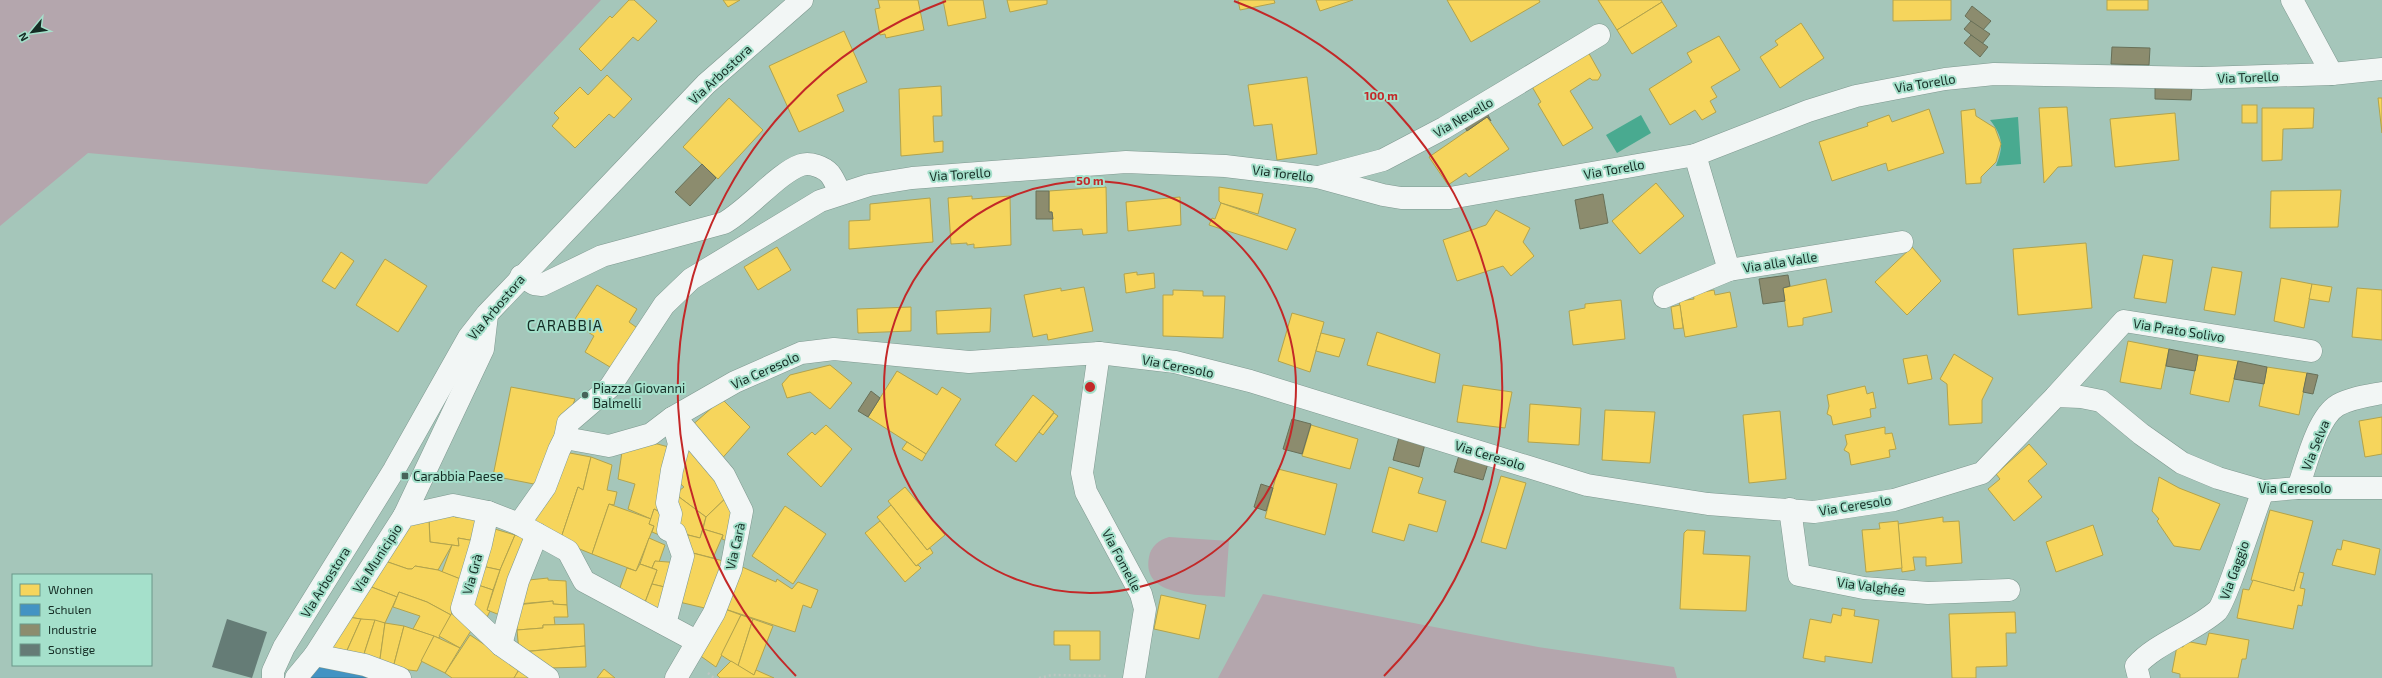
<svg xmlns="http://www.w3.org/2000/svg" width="2382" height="678" viewBox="0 0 2382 678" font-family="'Exo 2',sans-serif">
<rect width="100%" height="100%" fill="#a5c6ba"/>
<g fill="#b4a6ad">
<polygon points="0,0 601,0 427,184 88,153 0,226"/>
<path d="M1169,537L1229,541L1225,597C1200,594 1141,598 1149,557C1151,546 1159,540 1169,537Z"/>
<polygon points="1263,594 1538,647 1674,667 1677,678 1218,678"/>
</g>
<g fill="#49aa90">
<polygon points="1641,115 1651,133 1617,153 1606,135"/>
<path d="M2018,117L2021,164L1996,166C2004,146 2003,137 1990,120Z"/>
</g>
<g fill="#f6d55c" stroke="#b2a34c">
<polygon points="629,0 634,0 657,21 638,41 633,37 601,71 579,49 610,16 612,18"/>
<polygon points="723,0 740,0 728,7"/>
<polygon points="878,0 918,0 924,30 886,38 885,34 880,35 875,9 880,8"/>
<polygon points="943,0 983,0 986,18 948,26"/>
<polygon points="1007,0 1047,0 1047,4 1010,12"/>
<polygon points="1238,0 1274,0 1275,3 1240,10"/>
<polygon points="1316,0 1353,0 1320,11"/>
<polygon points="1447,0 1539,0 1540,2 1471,42"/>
<polygon points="1598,0 1661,0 1662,2 1617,30"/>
<polygon points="1893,0 1951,0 1951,20 1893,21"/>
<rect x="2107" y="0" width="41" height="10"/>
<polygon points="1662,2 1677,26 1632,54 1617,30"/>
<polygon points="1801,23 1824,58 1780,88 1760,57 1778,45 1775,41"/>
<polygon points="844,31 867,82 837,95 844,111 799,132 769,66"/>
<polygon points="1719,36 1740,70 1711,87 1717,97 1710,101 1716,112 1702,120 1695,110 1670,125 1649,89 1692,62 1687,53"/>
<polygon points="1587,50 1601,75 1598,80 1592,80 1590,78 1570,91 1593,128 1563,146 1538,104 1541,102 1531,85"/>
<polygon points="607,75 632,99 614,118 609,114 575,148 552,126 559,118 554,113 580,87 588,95"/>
<polygon points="1307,77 1317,154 1277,160 1272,124 1254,126 1248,85"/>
<polygon points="941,86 942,116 933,116 934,142 943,141 943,152 901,156 899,89"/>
<polygon points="729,98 763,130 718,179 683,147"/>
<polygon points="2378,98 2382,98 2382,133"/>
<rect x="2242" y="105" width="15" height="18"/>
<polygon points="2067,107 2072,166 2058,167 2044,183 2039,108"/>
<polygon points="2262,108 2314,108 2313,128 2283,129 2282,160 2262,161"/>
<polygon points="1929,109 1944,153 1888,171 1886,163 1832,181 1819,142 1868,126 1867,123 1889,115 1892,122"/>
<polygon points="1975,109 1976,116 1995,128 2001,144 1996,162 1981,177 1981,183 1966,184 1961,111"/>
<polygon points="2175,113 2179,160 2115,167 2110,119"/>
<polygon points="1487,117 1509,149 1469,177 1466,173 1448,185 1429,157"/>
<polygon points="1656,183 1684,216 1640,254 1612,221"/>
<polygon points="1106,187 1107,233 1083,235 1082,229 1053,231 1052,212 1049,212 1049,191"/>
<polygon points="1219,187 1263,194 1258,214 1221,203 1219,201"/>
<polygon points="2341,190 2338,227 2270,228 2271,191"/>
<polygon points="972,196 972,199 1010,196 1011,245 974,248 974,244 967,245 967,243 951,244 948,198"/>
<polygon points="1180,197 1181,225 1128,231 1126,202"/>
<polygon points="930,198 933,242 849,249 849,221 870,220 870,204"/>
<polygon points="1221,203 1296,229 1287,250 1209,225 1212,218 1215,219"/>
<polygon points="1496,210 1530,228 1523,242 1534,256 1511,276 1503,266 1457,281 1443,240 1486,225"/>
<polygon points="2086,243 2092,308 2018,315 2013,249"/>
<polygon points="777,247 791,270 758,290 744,267"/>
<polygon points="1912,247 1941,281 1907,315 1875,282"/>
<polygon points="341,252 354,261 335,289 322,281"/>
<polygon points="2143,255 2173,260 2166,303 2134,298"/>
<polygon points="385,259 427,286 398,332 356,305"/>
<polygon points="2212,267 2242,272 2235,315 2204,310"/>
<polygon points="1137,272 1137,275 1154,273 1155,288 1126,293 1124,274"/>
<polygon points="2281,278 2312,284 2304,328 2274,321"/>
<polygon points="1826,279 1832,312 1803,318 1803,325 1788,327 1783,288"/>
<polygon points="2312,284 2332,287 2329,302 2309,299"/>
<polygon points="597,285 637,309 629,322 640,330 615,370 585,352 594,336 573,322"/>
<polygon points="1084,287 1093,331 1048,340 1047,334 1033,337 1024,295 1061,288 1061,291"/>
<polygon points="2357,288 2382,290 2382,340 2352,337"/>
<polygon points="1173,290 1203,291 1203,296 1225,296 1223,338 1163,336 1163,295 1173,295"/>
<polygon points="1714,290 1715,295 1730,292 1737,327 1685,337 1679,301 1694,299 1693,294"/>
<polygon points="1621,300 1625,339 1573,345 1569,311 1585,308 1585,304"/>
<polygon points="1680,305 1683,328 1674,329 1671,307"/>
<polygon points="911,307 911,331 858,333 857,309"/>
<polygon points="991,308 990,332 937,334 936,311"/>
<polygon points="1292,313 1324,322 1310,372 1278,361"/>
<polygon points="1377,332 1440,354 1435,383 1367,365"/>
<polygon points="1321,333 1345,339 1339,357 1316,351"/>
<polygon points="2128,341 2169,349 2161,389 2120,382"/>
<polygon points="1954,354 1993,378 1982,400 1982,423 1949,425 1947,384 1940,379"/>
<polygon points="1927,355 1932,379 1908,384 1903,359"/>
<polygon points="2198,355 2238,361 2229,402 2190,394"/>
<polygon points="830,365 852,383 830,409 810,392 787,398 782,384 790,375"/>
<polygon points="2267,367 2307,373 2299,415 2259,406"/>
<polygon points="897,371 937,395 942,387 961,399 926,454 868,417"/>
<polygon points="1463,385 1512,392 1505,428 1457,422"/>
<polygon points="1865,386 1867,394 1873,392 1876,408 1870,409 1871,417 1833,425 1831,416 1827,414 1829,406 1827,395"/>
<polygon points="511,387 575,399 544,486 493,476"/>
<polygon points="1033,395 1054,412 1016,462 995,445"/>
<polygon points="722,399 750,427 718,463 690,427"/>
<polygon points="1530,404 1581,408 1579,445 1528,442"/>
<polygon points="1605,410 1655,412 1650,463 1602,460"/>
<polygon points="1780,411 1786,479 1749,483 1743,415"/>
<polygon points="1054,413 1058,416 1043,435 1039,432"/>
<polygon points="2382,417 2382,454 2365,457 2359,421"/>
<polygon points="826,425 852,449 821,487 787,454 812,432 815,435"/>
<polygon points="1311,425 1358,439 1350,469 1302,456"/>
<polygon points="1885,427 1885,434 1892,433 1896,449 1889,450 1890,457 1851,465 1849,453 1844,450 1847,444 1845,435"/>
<polygon points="650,442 676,449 658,511 654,509 651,519 628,509 635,484 618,479 623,445"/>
<polygon points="907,442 926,454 922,461 902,449"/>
<polygon points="687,443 731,493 706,517 675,494 684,487 672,476"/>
<polygon points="2029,444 2047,464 2028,481 2042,497 2014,521 1988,489 2000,479 1996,474"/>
<polygon points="559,451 591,457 583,490 578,487 561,538 532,528"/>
<polygon points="591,457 612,465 607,490 617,492 614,505 609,504 592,554 560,541 578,487 583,490"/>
<polygon points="1389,467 1423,478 1418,493 1446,501 1437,532 1409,524 1404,541 1372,532"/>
<polygon points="1278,469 1337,484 1325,535 1265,518"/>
<polygon points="1501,476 1526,483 1506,549 1481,542"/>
<polygon points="2159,477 2179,488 2220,504 2200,550 2174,546 2157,521 2159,519 2152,511"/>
<polygon points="905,487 945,535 927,550 888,501"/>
<polygon points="675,494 706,517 700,538 669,530"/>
<polygon points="729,495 740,511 730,542 722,539 723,535 703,529 706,517"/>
<polygon points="609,504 651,519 649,524 654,526 636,571 592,554"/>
<polygon points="891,505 927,550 930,548 933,553 916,566 877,517"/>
<polygon points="785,506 826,534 793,584 752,556"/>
<polygon points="654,509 658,511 672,540 652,532 654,526 649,524"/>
<polygon points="2270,510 2313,521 2294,591 2251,580"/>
<polygon points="456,514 455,517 484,515 475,541 458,538 459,546 430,542 429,517"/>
<polygon points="1943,517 1943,522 1959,521 1962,563 1926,566 1926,557 1913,557 1915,570 1902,572 1898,524"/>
<polygon points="429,520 430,542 452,545 438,570 415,566 412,569 408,569 385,561 408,523"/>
<polygon points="880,521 916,566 918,565 921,568 905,582 865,533"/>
<polygon points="1898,521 1902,568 1866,572 1862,530 1880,529 1879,523"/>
<polygon points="2093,525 2103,555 2056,572 2046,542"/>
<polygon points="488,527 515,535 500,570 477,565"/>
<polygon points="703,529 723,535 713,558 685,551 683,552 688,535 700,538"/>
<polygon points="1687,530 1705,531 1703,554 1750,556 1746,611 1680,609 1684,533"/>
<polygon points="515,535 530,540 505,617 487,610 500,570"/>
<polygon points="458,538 475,541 468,582 442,572 452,545 459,546"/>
<polygon points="649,538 665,545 659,562 655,561 652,568 640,564"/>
<polygon points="2343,540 2380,549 2375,575 2332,565 2337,549 2341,550"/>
<polygon points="685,551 727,562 713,610 675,601"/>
<polygon points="385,561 408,569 412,569 415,566 438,570 468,582 451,615 427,602 399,592 397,597 369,586"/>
<polygon points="655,561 681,563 673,589 652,584 657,570 652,568"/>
<polygon points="640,564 657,570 644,605 617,596 627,568 636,571"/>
<polygon points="477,565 500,570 493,590 472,583"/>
<polygon points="740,566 776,582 777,579 792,589 798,582 818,590 811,608 803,605 795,632 722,608"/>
<polygon points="2299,572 2304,573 2300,588 2305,589 2302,606 2298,605 2293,629 2237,618 2243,589 2249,590 2253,580 2294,591"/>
<polygon points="548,578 548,580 566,581 567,605 553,604 553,601 518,604 519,581"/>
<polygon points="472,583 493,590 487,610 490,611 486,619 465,607"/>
<polygon points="652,584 673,589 666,613 644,605"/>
<polygon points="369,586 397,597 385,623 348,617"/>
<polygon points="399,592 427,602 451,615 439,638 413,629 420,616 393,607"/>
<polygon points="1161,595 1206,605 1199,639 1154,629"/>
<polygon points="553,601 553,604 567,605 568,617 554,617 555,625 543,625 543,628 517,630 516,605"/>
<polygon points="722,608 741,615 716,667 695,652"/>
<polygon points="1842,608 1855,610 1854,616 1879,620 1872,663 1825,656 1825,662 1803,658 1810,619 1831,623 1833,614 1841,616"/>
<polygon points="454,609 474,626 460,648 439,636"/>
<polygon points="2015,612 2016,633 2006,633 2007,666 1976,667 1976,678 1952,678 1949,614"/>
<polygon points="741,615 753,619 738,666 721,655"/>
<polygon points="348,617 361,619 345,655 327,652"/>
<polygon points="361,619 375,620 363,657 345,655"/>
<polygon points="753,619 773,626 754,675 738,666"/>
<polygon points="375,620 385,623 379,666 363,657"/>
<polygon points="385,623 404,626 393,668 379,666"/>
<polygon points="584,624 585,646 519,652 517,630 543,628 543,625"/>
<polygon points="404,626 434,636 417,671 393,668"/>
<polygon points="1054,631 1100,631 1100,660 1070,660 1070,645 1054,645"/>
<polygon points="2209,633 2249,640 2246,659 2242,659 2238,678 2180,678 2180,674 2172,672 2177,646 2183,647 2185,641 2206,645"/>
<polygon points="470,635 520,668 514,678 452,678 445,673"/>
<polygon points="434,636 460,648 445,673 421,661"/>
<polygon points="585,646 586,667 548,668 522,652"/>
<polygon points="731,661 754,675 756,670 774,678 720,678 717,675"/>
<polygon points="520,668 535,678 514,678"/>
<polygon points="604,669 615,678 597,678"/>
</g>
<polygon fill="#4393c3" stroke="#357494" points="324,656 370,678 310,678"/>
<g fill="#8c8c6e" stroke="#687058">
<polygon points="1972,6 1991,21 1982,31 1965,16"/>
<polygon points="1971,21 1990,34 1982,44 1964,29"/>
<polygon points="1971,35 1988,47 1980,57 1964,43"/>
<polygon points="2112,47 2150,48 2149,65 2111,64"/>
<polygon points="2155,86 2192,86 2191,100 2155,99"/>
<polygon points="1485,109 1491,121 1487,117 1467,131 1462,122"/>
<polygon points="702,164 716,178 690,206 675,192"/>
<polygon points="1036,191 1049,191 1049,212 1052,212 1053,219 1036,219"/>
<polygon points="1603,194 1608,223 1580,229 1575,200"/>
<polygon points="1788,275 1790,286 1783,288 1785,301 1763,304 1759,279"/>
<polygon points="2169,349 2198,355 2195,371 2166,366"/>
<polygon points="2238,361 2267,367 2264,384 2234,379"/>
<polygon points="2307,373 2318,375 2313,394 2303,392"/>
<polygon points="871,391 880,398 868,417 858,411"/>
<polygon points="1292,419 1311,424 1302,454 1283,449"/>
<polygon points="1399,437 1425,444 1419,467 1393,460"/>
<polygon points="1460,452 1489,460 1483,480 1454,472"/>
<polygon points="1261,484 1273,488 1266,511 1254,507"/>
</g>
<polygon fill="#657c76" points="227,619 267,632 252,678 212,667"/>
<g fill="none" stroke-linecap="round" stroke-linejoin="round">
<g stroke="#7e988f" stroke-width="23">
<g id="minor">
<polyline points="2292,0 2332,74"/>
<polyline points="1695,155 1729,270 1902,242"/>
<polyline points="1319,177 1383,160 1444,128 1599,35"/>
<path d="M521,276L534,284L542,285L602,256L724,223C749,209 778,173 801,165C810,162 824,167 830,174C834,179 837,187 840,193"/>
<polyline points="1664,297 1729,270"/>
<polyline points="1099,353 1082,473 1086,492 1141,594 1145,609 1134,678"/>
<polyline points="2056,396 2124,321 2311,351"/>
<polyline points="675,417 724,475 742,511 731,569 714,613 676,678"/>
<polyline points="565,438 609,446 651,434 672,418 735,382 801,353 834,349 969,362 1099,353 1175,362 1250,381 1587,485 1708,504 1814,512 1894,500 1982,473 2056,396 2081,397 2101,401 2141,434 2182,463 2218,478 2263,491 2298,488 2382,488"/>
<path d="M2298,488C2306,466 2317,417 2338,405C2351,398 2366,396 2382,393"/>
<polyline points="1790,509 1799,575 1864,588 1928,593 2009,590"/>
<polyline points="488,512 481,544 462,608 501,645 548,678"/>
<polyline points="404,516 483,349 487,315"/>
<polyline points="519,524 545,487 559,450 565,438 568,423 610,387 664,305 691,279 820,201 869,185 912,178 1126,162 1225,166 1317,177 1383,195 1401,198 1450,198 1695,155 1808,111 1856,96 1945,79 1994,74 2202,78 2332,74 2382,69"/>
<polyline points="665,624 683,556 675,533 668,530 671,514 667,503 672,470 679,444 672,418"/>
<polyline points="501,645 518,581 537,534"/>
<polyline points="315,655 365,665 400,678"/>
<polyline points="273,678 273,671 284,647 394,470 469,337 487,314 706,84 802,0"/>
<polyline points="296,678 315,655 404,516 453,505 488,512 519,524 568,551 584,581 696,641"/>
<path d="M2139,678L2136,666C2156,643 2193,632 2217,611C2225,604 2256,508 2263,491"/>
</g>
</g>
<g stroke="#bcc6c2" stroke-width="2.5" stroke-dasharray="2 3" stroke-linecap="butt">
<polyline points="708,673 714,678"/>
<polyline points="1039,678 1052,675 1108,676"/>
</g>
<use href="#minor" stroke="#f2f6f5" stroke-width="22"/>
</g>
<g fill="none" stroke="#c32828" stroke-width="2">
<circle cx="1090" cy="387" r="206"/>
<path d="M796 676A412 412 0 0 1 946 1M1234 1A412 412 0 0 1 1384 676"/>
</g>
<g fill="#476359" stroke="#a5e0cb" stroke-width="1.5">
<circle cx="585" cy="395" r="4"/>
<rect x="401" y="472" width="8" height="8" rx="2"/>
</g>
<g text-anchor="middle" stroke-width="4" stroke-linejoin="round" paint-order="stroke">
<g font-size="13" fill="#152d25" stroke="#a5e0cb">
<text transform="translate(720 74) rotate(-43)" y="5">Via Arbostora</text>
<text transform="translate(2248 77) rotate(-2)" y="5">Via Torello</text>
<text transform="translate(1925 83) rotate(-9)" y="5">Via Torello</text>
<text transform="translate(1463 117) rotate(-30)" y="5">Via Nevello</text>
<text transform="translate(1614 169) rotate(-10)" y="5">Via Torello</text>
<text transform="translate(1283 173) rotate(7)" y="5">Via Torello</text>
<text transform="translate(960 174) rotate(-4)" y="5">Via Torello</text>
<text transform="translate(1780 262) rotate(-9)" y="5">Via alla Valle</text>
<text transform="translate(496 307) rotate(-50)" y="5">Via Arbostora</text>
<text transform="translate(2179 330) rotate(9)" y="5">Via Prato Solivo</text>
<text transform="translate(1178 366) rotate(11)" y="5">Via Ceresolo</text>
<text transform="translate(765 370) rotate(-24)" y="5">Via Ceresolo</text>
<text transform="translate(2315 445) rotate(-68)" y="5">Via Selva</text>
<text transform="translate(1490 455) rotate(17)" y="5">Via Ceresolo</text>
<text x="2295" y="493">Via Ceresolo</text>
<text transform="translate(1855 505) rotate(-9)" y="5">Via Ceresolo</text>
<text transform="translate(735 546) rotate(-77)" y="5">Via Carà</text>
<text transform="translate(377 558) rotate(-57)" y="5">Via Municipio</text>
<text transform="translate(1122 560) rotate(62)" y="5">Via Fomelle</text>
<text transform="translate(2234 570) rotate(-70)" y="5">Via Gaggio</text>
<text transform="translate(472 574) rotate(-74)" y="5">Via Grà</text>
<text transform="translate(325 582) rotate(-58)" y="5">Via Arbostora</text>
<text transform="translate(1871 586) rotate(7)" y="5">Via Valghée</text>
</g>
<g font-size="13" fill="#152d25" stroke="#a5e0cb" text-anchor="start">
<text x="593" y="393">Piazza Giovanni<tspan x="593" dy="15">Balmelli</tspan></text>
<text x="413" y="481">Carabbia Paese</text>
</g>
<g font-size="15" letter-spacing="1" fill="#152d25" stroke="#a5e0cb">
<text x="565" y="331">CARABBIA</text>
</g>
</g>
<circle cx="1090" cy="387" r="6" fill="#c32828" stroke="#a5e0cb" stroke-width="2"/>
<g font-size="12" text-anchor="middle" font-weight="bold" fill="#c32828" stroke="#a5e0cb" stroke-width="4" stroke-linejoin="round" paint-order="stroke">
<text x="1381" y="100">100 m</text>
<text x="1090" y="185">50 m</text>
</g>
<rect x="12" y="574" width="140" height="92" fill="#a5e0cb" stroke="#6b9889"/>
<rect x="20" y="584" width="20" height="12" fill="#f6d55c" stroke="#6b9889"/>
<text x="48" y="594" font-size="12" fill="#152d25">Wohnen</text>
<rect x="20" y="604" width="20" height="12" fill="#4393c3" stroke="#6b9889"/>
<text x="48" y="614" font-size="12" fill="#152d25">Schulen</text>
<rect x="20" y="624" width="20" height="12" fill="#8c8c6e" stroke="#6b9889"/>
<text x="48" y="634" font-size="12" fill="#152d25">Industrie</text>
<rect x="20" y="644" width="20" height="12" fill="#657c76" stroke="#6b9889"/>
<text x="48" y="654" font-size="12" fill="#152d25">Sonstige</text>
<g transform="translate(32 32) rotate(241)" stroke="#a5e0cb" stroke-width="3" paint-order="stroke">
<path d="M0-3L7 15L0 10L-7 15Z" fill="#152d25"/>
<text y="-6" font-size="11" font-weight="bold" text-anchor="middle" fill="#152d25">N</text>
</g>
</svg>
